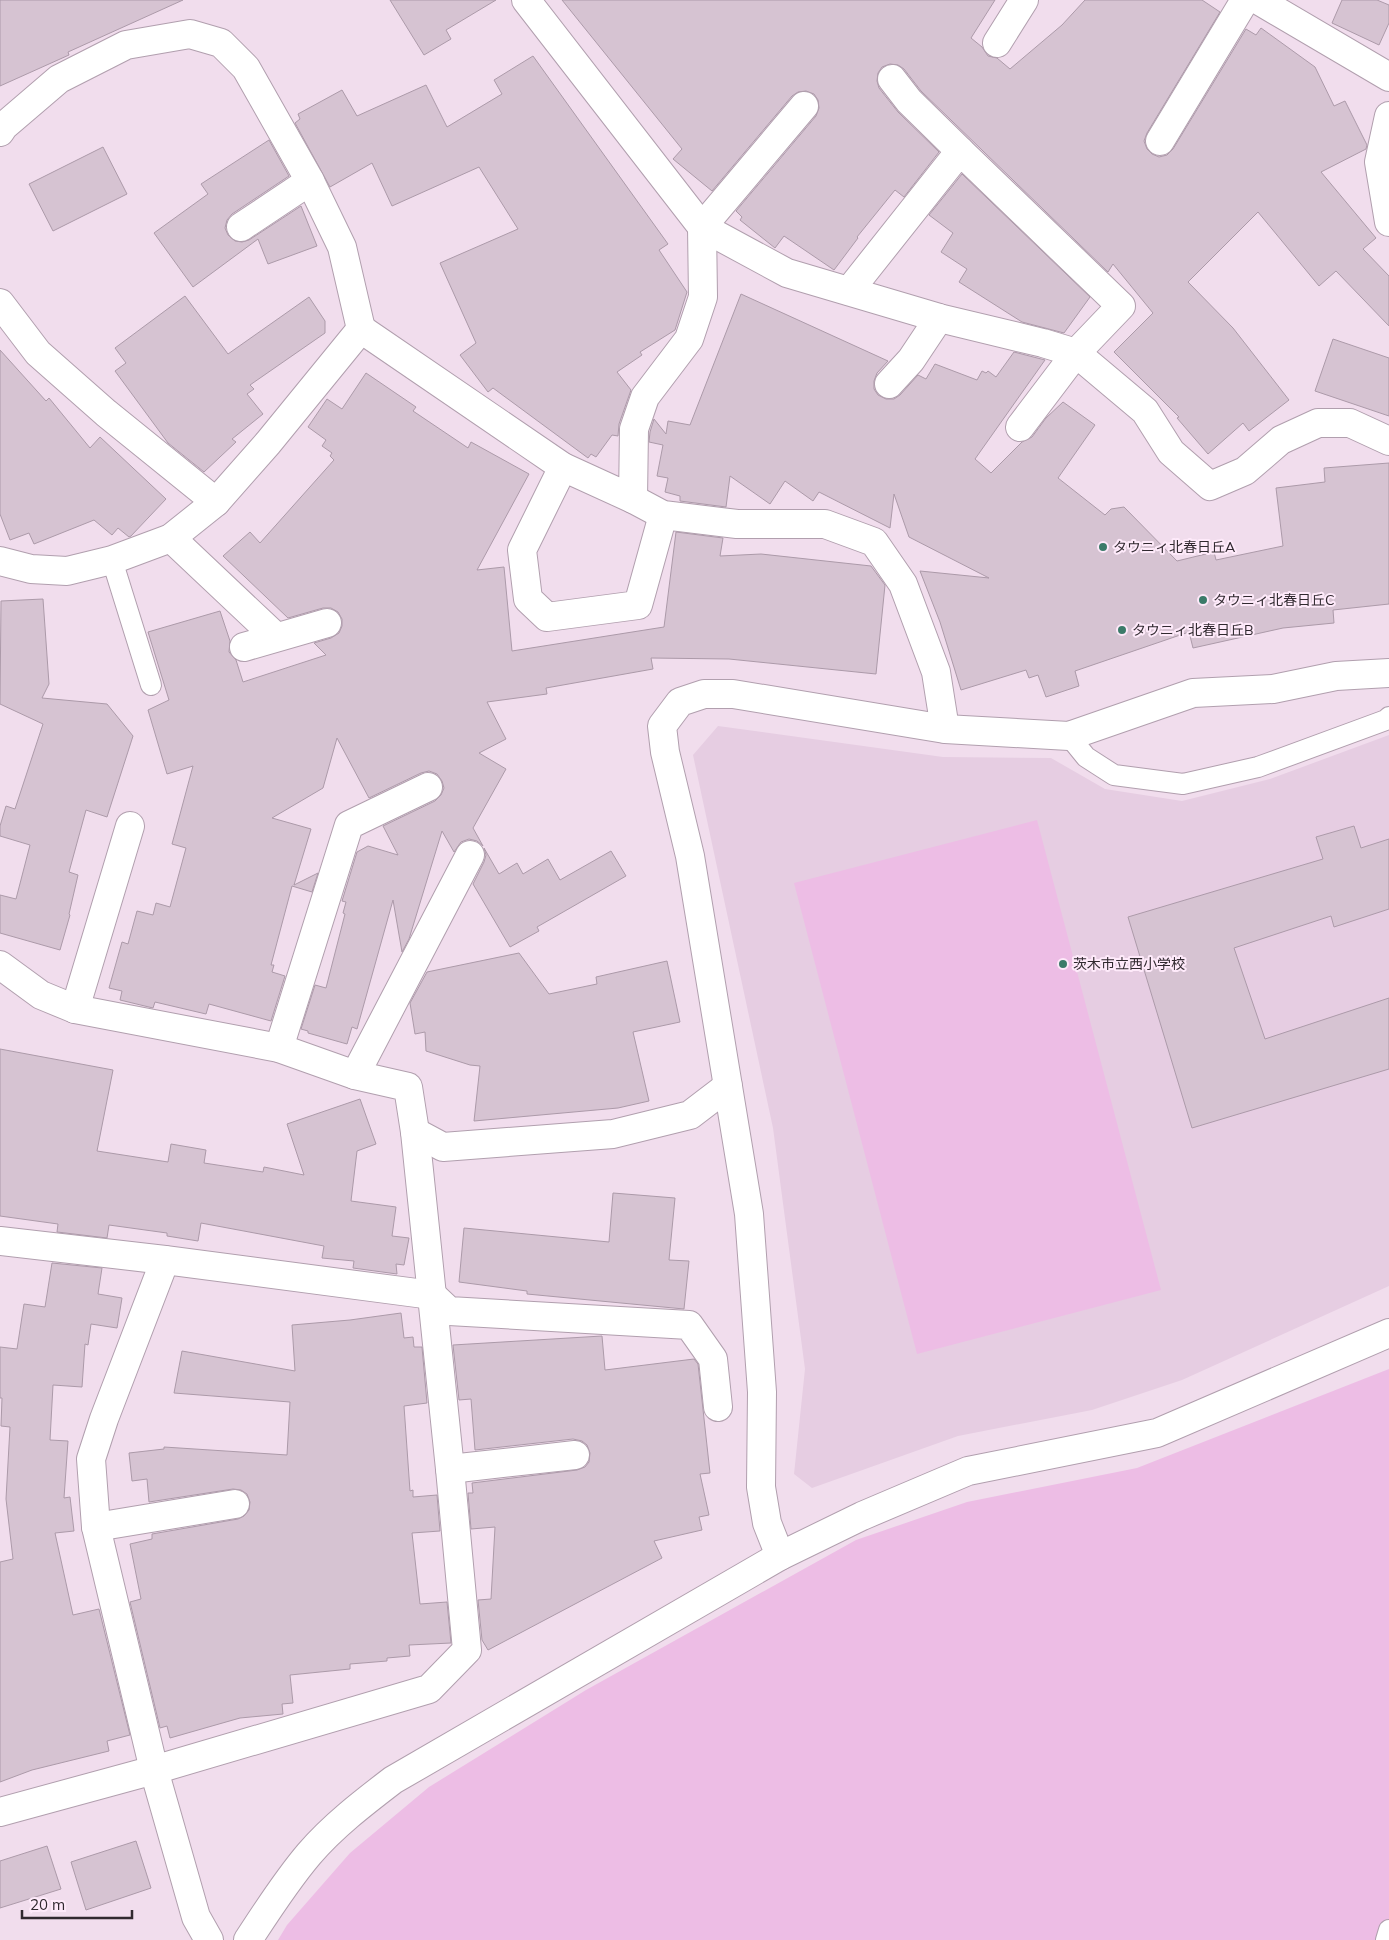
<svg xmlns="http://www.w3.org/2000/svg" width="1389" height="1940" viewBox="0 0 1389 1940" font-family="Mulish,'Noto Sans JP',sans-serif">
<rect width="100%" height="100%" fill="#f1dded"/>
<polygon fill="#e6cde2" points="718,726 943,757 1051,758 1105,789 1182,801 1270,779 1389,735 1389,1286 1182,1380 1092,1410 958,1436 812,1488 794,1474 805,1369 773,1128 693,755"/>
<g fill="#edbde5">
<polygon points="1037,820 1161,1290 917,1354 794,883"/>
<polygon points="1389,1369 1389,1940 278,1940 287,1925 350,1853 429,1787 586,1690 856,1540 967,1502 1137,1468"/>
</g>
<g fill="#d6c3d2" stroke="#ac9aa9">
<polygon points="0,0 183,0 68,52 69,55 0,86"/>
<polygon points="390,0 496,0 446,30 451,39 424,55"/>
<polygon points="562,0 995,0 971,38 982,47 988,56 997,58 1010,69 1062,25 1085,0 1202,0 1220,12 1147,133 1144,141 1147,149 1152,154 1159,157 1167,155 1173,149 1246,29 1256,35 1261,28 1315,67 1334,106 1345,101 1367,145 1366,149 1321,172 1376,238 1363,249 1389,276 1389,326 1336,271 1319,286 1258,212 1188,282 1233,328 1289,400 1249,431 1243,423 1208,454 1177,418 1179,417 1114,352 1153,313 1113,264 1108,272 921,91 904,69 898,65 890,64 882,67 878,73 877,81 879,88 898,112 939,152 904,197 895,190 857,237 858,238 834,270 784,236 775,248 740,220 742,217 736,211 816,116 819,108 818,100 814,94 806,91 798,92 792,96 712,191 673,159 682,149"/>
<polygon points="1342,0 1377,0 1389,5 1389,23 1379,45 1332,23"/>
<polygon points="533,56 668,244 659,250 687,292 675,330 640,352 642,355 617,372 631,390 619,424 618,436 612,435 596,457 591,454 588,458 493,388 488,392 460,355 476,343 440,263 518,229 479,167 392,206 372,163 330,187 295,123 300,119 298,114 342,90 357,116 426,85 447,127 502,94 494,80"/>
<polygon points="269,140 289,176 232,214 227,220 225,228 228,235 235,241 242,242 249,240 301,206 317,246 268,264 258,239 193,287 154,233 208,194 201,184"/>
<polygon points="103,147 127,194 53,231 29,184"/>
<polygon points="962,174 1090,297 1064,333 1022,322 959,282 967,269 941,252 953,233 929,215"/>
<polygon points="741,294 888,361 877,373 874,381 874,389 878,395 886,399 894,399 900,395 918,375 926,379 935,364 977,380 982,371 986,373 988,371 996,377 1014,352 1045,360 975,459 991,473 1022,442 1032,437 1046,418 1063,402 1095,425 1058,478 1105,515 1111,509 1124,507 1177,561 1214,552 1216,560 1283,546 1276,488 1325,482 1324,468 1389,463 1389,604 1333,610 1334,623 1283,628 1193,648 1189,632 1075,671 1079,686 1046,697 1038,675 1029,678 1026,670 961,690 940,622 920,571 989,578 909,537 894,494 890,528 819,492 813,501 785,481 770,504 730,476 726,507 680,501 680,496 665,492 668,478 657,476 663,445 649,442 650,432 654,419 666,434 668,421 690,425"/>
<polygon points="185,296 228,354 309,297 325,321 325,333 250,385 254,389 247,394 263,414 232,439 236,442 204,472 168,443 115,371 126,363 115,348"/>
<polygon points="1333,339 1389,358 1389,416 1315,391"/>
<polygon points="0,350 46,401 49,398 90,448 100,437 166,499 131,536 129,537 118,528 112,535 94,520 34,544 29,533 10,540 0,514"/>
<polygon points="366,373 416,407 413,411 468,448 471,442 529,474 477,570 504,567 512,651 664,627 676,532 723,538 720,556 761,554 871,566 885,585 876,674 729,659 651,658 653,669 546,688 547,694 487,702 506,739 479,753 506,769 473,828 483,846 477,841 469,839 461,842 454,852 442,831 409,939 402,952 393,900 357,1029 352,1027 347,1044 308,1033 308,1031 301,1029 315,985 326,988 345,914 343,913 346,902 342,901 357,852 368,846 398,855 383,826 435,801 441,795 444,788 442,781 437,774 429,771 421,773 369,798 337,738 323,788 272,818 311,829 294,885 318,873 312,892 292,886 271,965 274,965 272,972 285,976 271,1021 209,1004 206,1014 155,1002 153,1008 120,1000 122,991 109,988 122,942 128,944 137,911 153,915 156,903 170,907 186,848 172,844 193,766 167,774 148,710 169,700 148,632 220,611 230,641 229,652 236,660 243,682 326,655 314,643 331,638 339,633 342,626 342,619 338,612 331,608 323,608 288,618 223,556 250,532 260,543 334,460 330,456 332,453 322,446 326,440 308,427 327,399 342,409"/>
<polygon points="43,599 49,684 42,698 107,704 133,736 107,817 86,810 69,872 78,875 69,914 70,915 60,950 0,933 0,895 16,899 30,845 0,836 0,826 6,806 15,809 43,724 0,704 1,601"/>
<polygon points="1354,826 1361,848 1389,839 1389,909 1334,927 1331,916 1234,948 1265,1039 1389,998 1389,1069 1192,1128 1128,917 1323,859 1316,837"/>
<polygon points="484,848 499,874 517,863 523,874 548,859 560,880 611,851 626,876 537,927 539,931 510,947 473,884 484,862 486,855"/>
<polygon points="519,953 549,994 597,984 596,977 667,961 680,1022 633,1032 649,1101 618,1108 474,1121 480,1066 470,1065 426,1051 425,1032 415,1034 410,1003 427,972"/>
<polygon points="0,1049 113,1070 97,1151 168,1162 171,1144 206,1150 204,1163 263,1172 264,1167 304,1175 287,1124 360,1099 376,1144 357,1151 351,1201 396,1207 392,1236 409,1238 404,1265 396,1264 397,1274 353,1268 354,1261 322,1258 324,1246 201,1223 198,1241 167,1236 167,1233 109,1225 107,1238 57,1232 58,1224 0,1216"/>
<polygon points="613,1193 675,1198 669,1260 689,1261 684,1309 527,1294 527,1291 459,1282 464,1228 609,1242"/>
<polygon points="52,1263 102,1268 98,1294 122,1298 117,1328 91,1324 88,1345 85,1344 82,1387 53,1385 50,1440 68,1441 64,1498 70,1497 74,1531 55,1533 73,1615 99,1609 130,1735 107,1741 109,1751 32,1770 0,1782 0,1562 13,1559 6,1499 10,1427 1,1426 2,1398 0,1398 0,1347 17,1349 24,1304 45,1307"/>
<polygon points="401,1313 404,1338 413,1337 414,1347 422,1347 427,1403 404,1406 410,1491 413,1490 413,1497 437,1495 440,1531 412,1533 420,1604 447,1602 451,1643 409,1645 410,1656 387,1658 387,1661 350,1664 350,1669 290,1675 293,1703 282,1704 283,1714 240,1718 170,1738 167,1726 160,1728 130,1602 141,1599 130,1544 152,1539 152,1534 238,1519 244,1516 249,1510 250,1502 247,1494 241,1490 233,1489 149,1502 147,1479 132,1481 129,1453 164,1449 164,1447 287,1455 290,1402 174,1393 182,1351 295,1371 292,1325 350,1320"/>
<polygon points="602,1336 605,1370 694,1359 698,1364 710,1473 700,1474 709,1515 699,1517 702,1530 654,1541 662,1558 488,1650 482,1640 478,1600 491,1599 495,1527 471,1529 468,1493 473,1493 472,1483 577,1470 585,1467 589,1462 590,1453 587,1445 582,1441 573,1439 475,1450 471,1399 459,1400 453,1345"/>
<polygon points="136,1841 151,1888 86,1910 71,1862"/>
<polygon points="47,1846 61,1889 0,1908 0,1861"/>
</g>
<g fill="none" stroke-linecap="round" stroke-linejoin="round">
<g stroke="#b19fae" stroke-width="22">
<g id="lane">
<polyline points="112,560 151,685"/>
<polyline points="1069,736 1086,757 1114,775 1183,784 1258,767 1386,720 1389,717"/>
<polyline points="1386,1940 1389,1930"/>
</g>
</g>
<g stroke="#b19fae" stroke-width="30">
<g id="street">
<polyline points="526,0 702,227 787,273 939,318 1043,343 1076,353 1145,411 1171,452 1210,486 1245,471 1281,440 1318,423 1350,423 1389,441"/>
<polyline points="1258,0 1389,77"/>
<polyline points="997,43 1024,0"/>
<polyline points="892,79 909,101 960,151"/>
<polyline points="1389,116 1379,162 1389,222"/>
<polyline points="0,132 4,126 59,79 126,45 190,34 221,43 246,68 310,181 342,247 361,329"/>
<polyline points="1160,141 1245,0"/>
<polyline points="241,227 310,181"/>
<polyline points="849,291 960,151 1121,306 1076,353 1020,427"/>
<polyline points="0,303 38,353 106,413 216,502"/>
<polyline points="889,384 911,360 939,318"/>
<polyline points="563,467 522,550 528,599 547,617 638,605 663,515"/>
<polyline points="633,499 663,515 737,524 825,524 874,542 903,584 936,672 945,729"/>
<polyline points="171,538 276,637"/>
<polyline points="0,561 31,569 67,571 112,560 171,538 216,502 268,443 361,329 563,467 633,499 634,429 645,397 689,339 703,297 702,227 804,106"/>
<polyline points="244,647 327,623"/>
<polyline points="0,965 41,995 75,1009 279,1048 355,1075 408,1087 415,1132 450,1469 467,1650 429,1689 154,1770 96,1527 91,1459 104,1419 165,1260"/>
<polyline points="75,1009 130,826"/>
<polyline points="279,1048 349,825 428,787"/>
<polyline points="355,1075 470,855"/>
<polyline points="415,1132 443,1147 613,1134 690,1115 728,1086"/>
<polyline points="0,1241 165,1260 432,1295 449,1311 689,1325 713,1359 718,1407"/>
<polyline points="450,1469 575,1455"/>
<polyline points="96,1527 235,1504"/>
<polyline points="780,1556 767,1523 761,1487 762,1392 749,1214 690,856 665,752 662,726 680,702 704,694 733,694 945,729 1069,736 1193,693 1273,689 1336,676 1389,673"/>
<polyline points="0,1812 154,1770 196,1917 209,1940"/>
</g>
</g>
<g stroke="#b19fae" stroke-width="30">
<path id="secondary" d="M248,1940C267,1911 286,1881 309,1854C333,1826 363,1803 393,1780L780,1556L862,1516L968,1471L1157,1433L1389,1333"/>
</g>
<use href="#lane" stroke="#fff" stroke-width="20"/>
<use href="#street" stroke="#fff" stroke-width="28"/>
<use href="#secondary" stroke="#fff" stroke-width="28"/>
</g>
<g fill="#3b7b69" stroke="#feeafa" stroke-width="2">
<circle cx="1103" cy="547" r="5"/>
<circle cx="1203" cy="600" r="5"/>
<circle cx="1122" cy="630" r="5"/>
<circle cx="1063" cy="964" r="5"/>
</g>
<g text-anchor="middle" stroke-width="4" stroke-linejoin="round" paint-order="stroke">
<g font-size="14" fill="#30292f" stroke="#feeafa" text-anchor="start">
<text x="1113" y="552">タウニィ北春日丘A</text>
<text x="1213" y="605">タウニィ北春日丘C</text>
<text x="1132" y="635">タウニィ北春日丘B</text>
<text x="1073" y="969">茨木市立西小学校</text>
</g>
</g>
<path d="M22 1910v8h110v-8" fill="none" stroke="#30292f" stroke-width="2.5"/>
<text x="30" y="1910" font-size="15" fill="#30292f" stroke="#feeafa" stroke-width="4" paint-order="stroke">20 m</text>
</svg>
